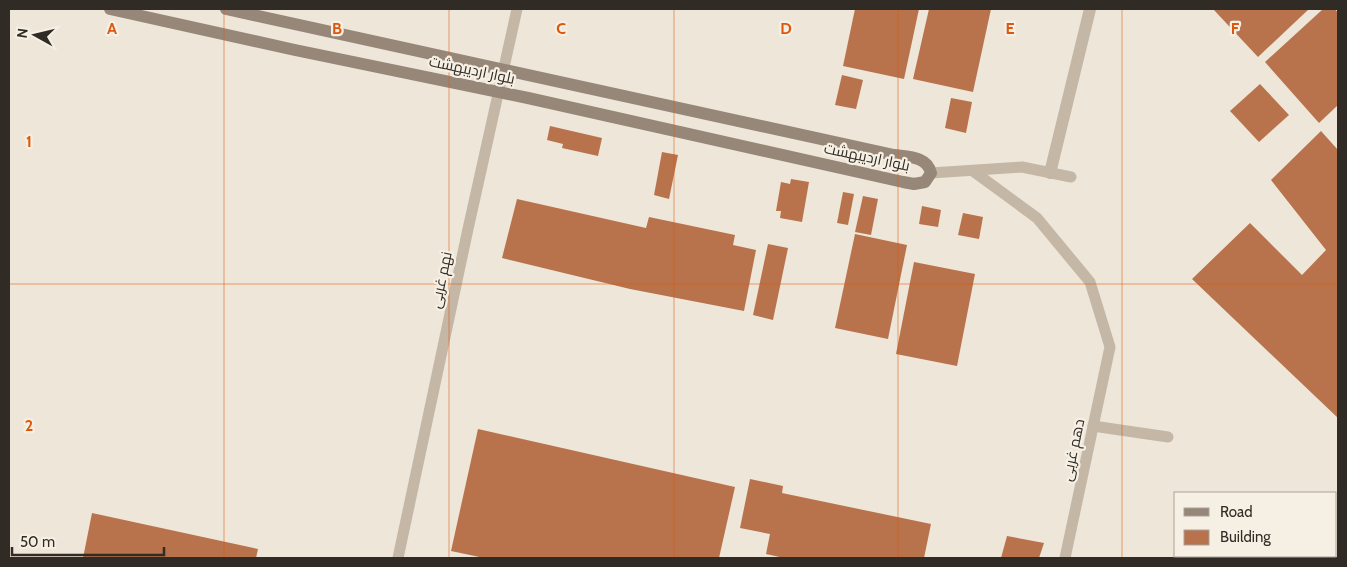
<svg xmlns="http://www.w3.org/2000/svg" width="1347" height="567" viewBox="0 0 1347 567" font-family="Cabin,Cairo,sans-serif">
<rect width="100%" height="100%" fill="#eee6d9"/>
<g fill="#b8734c">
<polygon points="855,9 919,9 904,79 843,66"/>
<polygon points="929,9 991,9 973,92 913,79"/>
<polygon points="1213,9 1309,9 1258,57"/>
<polygon points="1323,9 1335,9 1338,13 1338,105 1319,123 1265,62"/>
<polygon points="842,75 863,80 856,109 835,105"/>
<polygon points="1260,84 1289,115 1259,142 1230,111"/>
<polygon points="951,98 972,102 966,133 945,128"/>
<polygon points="550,126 602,138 598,156 562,148 563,144 547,140"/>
<polygon points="1321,131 1338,150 1338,418 1192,279 1250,223 1302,275 1326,250 1271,180"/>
<polygon points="662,152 678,155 669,199 654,195"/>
<polygon points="791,179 809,182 802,222 780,218 781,211 776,211 781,182 790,184"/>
<polygon points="843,192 854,194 848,225 837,223"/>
<polygon points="863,196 878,199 871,235 855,232"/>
<polygon points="517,199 646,228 649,217 735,235 733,245 756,250 744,311 630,289 502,258"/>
<polygon points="922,206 941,210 938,227 919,224"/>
<polygon points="963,213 983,217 979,239 958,235"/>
<polygon points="855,234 907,245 888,339 835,328"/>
<polygon points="768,244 788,248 773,320 753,315"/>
<polygon points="914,262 975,274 957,366 896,354"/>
<polygon points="478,429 735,487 719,558 484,558 451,551"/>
<polygon points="750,479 783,486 782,493 931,524 924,558 784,558 766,554 770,534 740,528"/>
<polygon points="92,513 258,549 256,558 83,558"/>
<polygon points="1007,536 1044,543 1039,558 1001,558"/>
</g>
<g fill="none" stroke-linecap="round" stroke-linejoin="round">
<g stroke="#c4b7a6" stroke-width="11">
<polyline points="973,171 1037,218 1090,282 1110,347 1065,558"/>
<polyline points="931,173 1022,167 1071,177"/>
<polyline points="1093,426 1168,437"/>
<polyline points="398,558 468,229 517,9"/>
</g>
<polyline stroke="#c4b7a6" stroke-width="12" points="1050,173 1090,9"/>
<path stroke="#978778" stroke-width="12" d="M110,9L295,50L528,98L903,182L914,184L925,182L931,173C927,156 908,157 894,155L226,9"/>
</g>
<path fill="none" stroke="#df570d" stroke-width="1" stroke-opacity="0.55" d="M224,9V558M449,9V558M674,9V558M898,9V558M1122,9V558M9,284H1338"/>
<g text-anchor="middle" stroke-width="4.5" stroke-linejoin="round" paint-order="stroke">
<g font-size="15" fill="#312b26" stroke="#f6f0e4">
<text transform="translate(472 70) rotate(12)" y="5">بلوار اردیبهشت</text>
<text transform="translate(867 157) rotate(12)" y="5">بلوار اردیبهشت</text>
<text transform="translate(441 280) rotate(-78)" y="5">نهم غربی</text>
<text transform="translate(1073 450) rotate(-78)" y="5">دهم غربی</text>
</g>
</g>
<g font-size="16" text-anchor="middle" font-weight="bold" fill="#df570d" stroke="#f6f0e4" stroke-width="4.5" stroke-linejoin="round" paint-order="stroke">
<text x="112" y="34">A</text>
<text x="337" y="34">B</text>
<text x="561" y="34">C</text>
<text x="786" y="34">D</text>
<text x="1010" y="34">E</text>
<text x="1235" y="34">F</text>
<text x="29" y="147">1</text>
<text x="29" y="431">2</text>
</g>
<rect width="1347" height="567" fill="none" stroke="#312b26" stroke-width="20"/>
<rect x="1174" y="492" width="162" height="65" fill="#f6f0e4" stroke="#a7a198"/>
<rect x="1184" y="508" width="25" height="8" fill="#978778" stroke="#a7a198"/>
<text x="1220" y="517" font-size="15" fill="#312b26">Road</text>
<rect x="1184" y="530" width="25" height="15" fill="#b8734c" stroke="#a7a198"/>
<text x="1220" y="542" font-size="15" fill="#312b26">Building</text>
<g transform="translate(35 35) rotate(278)" stroke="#f6f0e4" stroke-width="4" paint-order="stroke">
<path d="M0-4L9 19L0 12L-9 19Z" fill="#312b26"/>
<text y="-8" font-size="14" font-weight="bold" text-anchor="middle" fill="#312b26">N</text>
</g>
<path d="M12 547v8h152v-8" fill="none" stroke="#312b26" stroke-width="2.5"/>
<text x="20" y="547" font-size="15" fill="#312b26" stroke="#f6f0e4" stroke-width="4" paint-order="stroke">50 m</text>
</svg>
